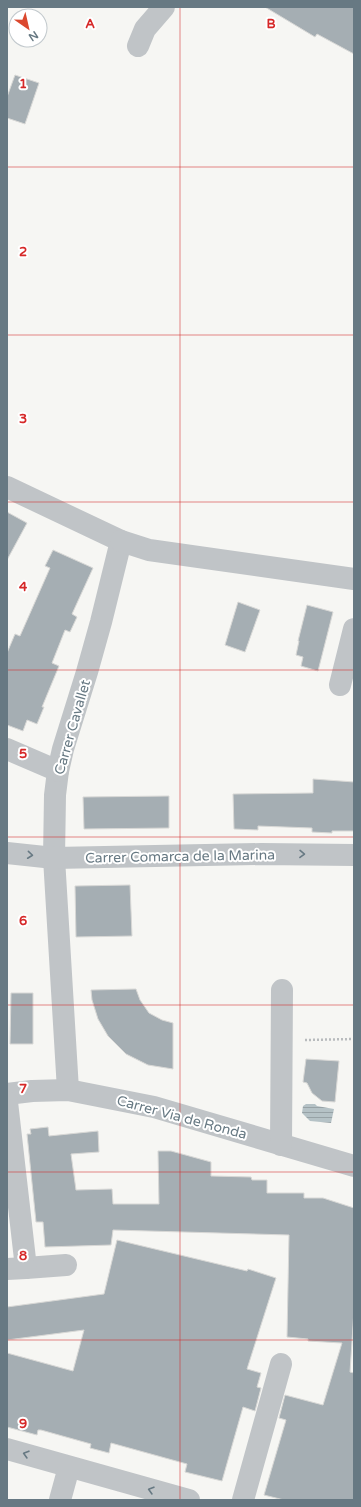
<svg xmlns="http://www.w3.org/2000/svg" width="361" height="1507" viewBox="0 0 361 1507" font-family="'Varela Round',sans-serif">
<defs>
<pattern id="water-rules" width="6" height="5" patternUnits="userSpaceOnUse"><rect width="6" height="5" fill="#b5c2c6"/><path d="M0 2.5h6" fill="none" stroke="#97a2a6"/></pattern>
</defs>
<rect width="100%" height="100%" fill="#f6f6f3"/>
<polygon fill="url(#water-rules)" points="306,1104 315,1104 317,1106 334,1109 331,1123 310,1121 302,1113 303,1106"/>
<g fill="#a5aeb3" stroke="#d8d8d6">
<polygon points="265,7 354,7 354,54 317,34 315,37"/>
<polygon points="15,75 39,83 25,124 7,118 7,97"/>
<polygon points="7,512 27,523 7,560"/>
<polygon points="53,550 93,568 72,614 77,617 70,632 65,630 52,663 59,666 42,707 44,707 37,724 27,720 23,731 7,725 7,653 15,634 20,636 50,568 45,566"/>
<polygon points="238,602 260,610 245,652 225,645"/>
<polygon points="307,605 333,612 318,671 301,666 303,657 296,655 299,641 298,641"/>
<polygon points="313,779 354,782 354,831 332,831 332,833 312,832 312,828 258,826 258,830 234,829 233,794 313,793"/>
<polygon points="169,796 169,828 84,829 83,797"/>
<polygon points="130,885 132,936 76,937 75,886"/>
<polygon points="136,989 140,1000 149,1013 162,1020 173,1023 173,1069 148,1065 126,1054 108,1036 98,1019 92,1000 91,990"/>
<polygon points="11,993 33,993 33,1044 10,1044"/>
<polygon points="306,1059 339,1061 335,1102 322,1101 312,1093 307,1083 303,1082"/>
<polygon points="48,1127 49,1136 98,1131 99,1152 71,1154 76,1190 112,1189 113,1204 159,1204 158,1151 171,1151 211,1162 211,1176 251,1177 252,1180 267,1180 267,1193 304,1193 304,1198 323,1198 354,1208 354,1310 350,1372 354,1373 354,1500 284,1500 264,1495 286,1420 279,1418 285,1395 323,1405 342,1343 308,1341 308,1339 287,1337 289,1235 113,1230 111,1245 45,1247 43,1222 36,1222 27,1134 31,1134 30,1129"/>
<polygon points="117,1240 247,1271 248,1269 276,1278 247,1369 261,1373 257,1387 261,1388 255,1411 243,1407 222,1481 185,1472 187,1464 111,1443 109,1453 90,1448 91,1444 41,1430 38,1430 37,1435 7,1427 7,1353 73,1371 84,1330 7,1340 7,1307 104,1294"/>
</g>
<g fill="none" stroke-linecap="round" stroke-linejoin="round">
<polyline stroke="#b8bbbd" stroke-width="2.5" stroke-dasharray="2 2" stroke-linecap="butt" points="305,1040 354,1039"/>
<g stroke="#c0c4c7" stroke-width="22">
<polyline points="138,46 145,29 164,7"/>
<polyline points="7,487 121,541 101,622 87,672 63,749 58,771 55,795 54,858 68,1090"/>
<polyline points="121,541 149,550 354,579"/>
<polyline points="340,685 354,629"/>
<polyline points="7,749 58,771"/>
<polyline points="7,853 54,858 261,854 354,855"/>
<polyline points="7,1094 32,1091 68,1090 154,1107 354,1166"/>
<polyline points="7,1102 26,1268 66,1265"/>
<polyline points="281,1145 282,990"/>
<polyline points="7,1269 26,1268"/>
<polyline points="7,1449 189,1500"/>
<polyline points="60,1500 69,1467"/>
<polyline points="243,1500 281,1364"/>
</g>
</g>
<defs><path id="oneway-chevron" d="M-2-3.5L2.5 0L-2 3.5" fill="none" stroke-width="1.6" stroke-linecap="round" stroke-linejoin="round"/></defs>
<g stroke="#677983">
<use href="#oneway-chevron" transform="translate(302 854) rotate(1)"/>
<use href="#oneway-chevron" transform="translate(30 855) rotate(6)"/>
<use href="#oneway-chevron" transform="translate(26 1454) rotate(-164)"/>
<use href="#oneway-chevron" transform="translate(151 1490) rotate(-164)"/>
</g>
<path fill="none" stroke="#d62828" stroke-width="1" stroke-opacity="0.55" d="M180,7V1500M7,167H354M7,335H354M7,502H354M7,670H354M7,837H354M7,1005H354M7,1172H354M7,1340H354"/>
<g text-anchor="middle" stroke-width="4" stroke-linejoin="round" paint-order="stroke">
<g font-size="14" fill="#677983" stroke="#fff">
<text transform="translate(72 727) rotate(-74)" y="5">Carrer Cavallet</text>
<text transform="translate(180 856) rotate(-1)" y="5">Carrer Comarca de la Marina</text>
<text transform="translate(182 1117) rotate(15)" y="5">Carrer Via de Ronda</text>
</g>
</g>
<g font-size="13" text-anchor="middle" font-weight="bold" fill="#d62828" stroke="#fff" stroke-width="4" stroke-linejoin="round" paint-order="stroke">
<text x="90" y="28">A</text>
<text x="271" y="28">B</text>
<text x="23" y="88">1</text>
<text x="23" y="256">2</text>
<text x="23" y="423">3</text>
<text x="23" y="591">4</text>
<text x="23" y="758">5</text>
<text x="23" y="925">6</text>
<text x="23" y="1093">7</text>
<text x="23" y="1260">8</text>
<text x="23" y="1428">9</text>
</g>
<rect width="361" height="1507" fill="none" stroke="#677983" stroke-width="16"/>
<g transform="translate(28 28) rotate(146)"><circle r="19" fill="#ffffff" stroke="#c2c9cd"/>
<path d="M0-3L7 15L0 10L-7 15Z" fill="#db482e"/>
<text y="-6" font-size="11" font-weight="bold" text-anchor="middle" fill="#677983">N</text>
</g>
</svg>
